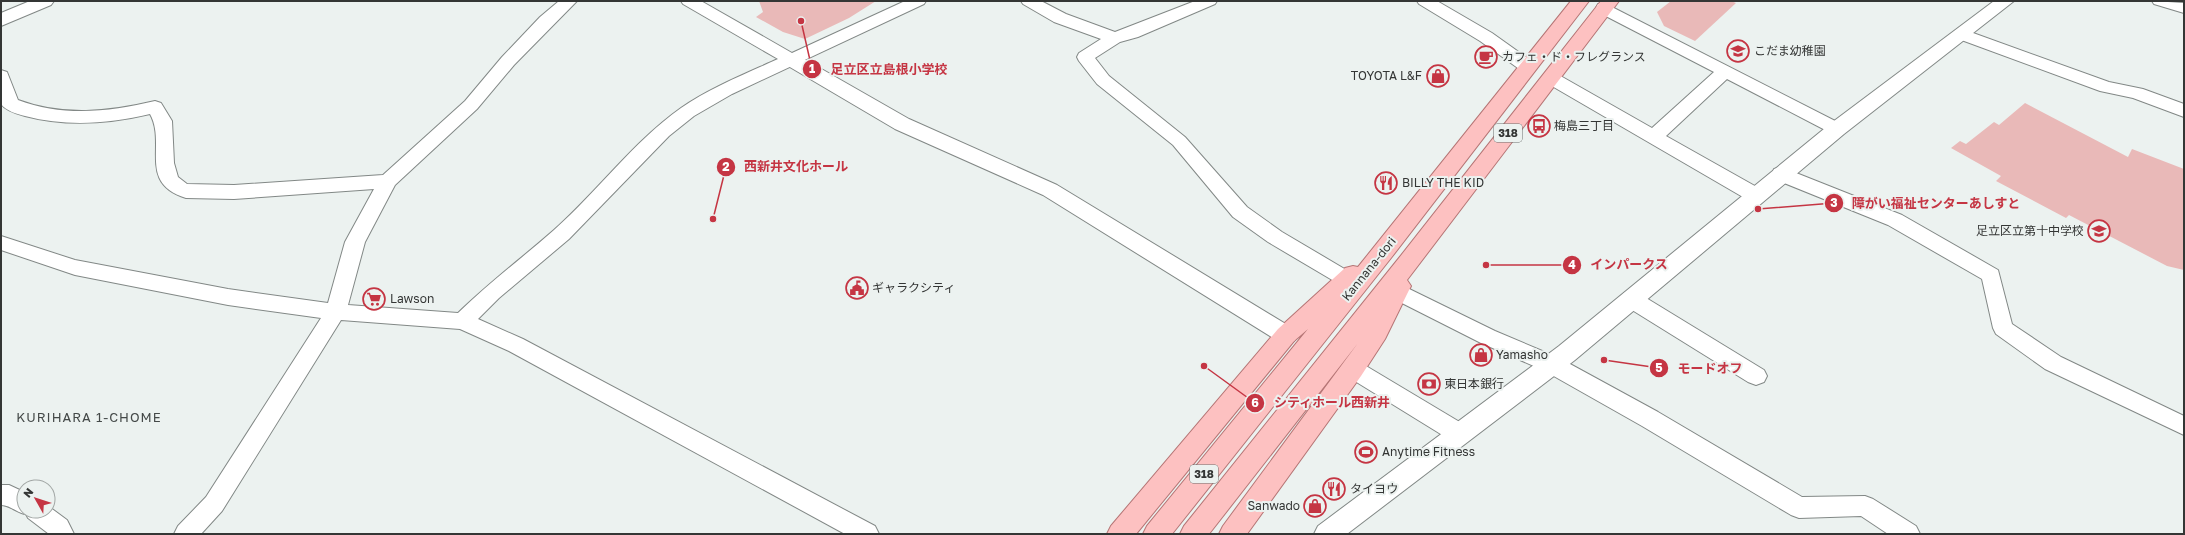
<svg xmlns="http://www.w3.org/2000/svg" width="2185" height="535" viewBox="0 0 2185 535" font-family="'Golos Text','Noto Sans JP',sans-serif">
<rect width="100%" height="100%" fill="#ecf2f0"/>
<g fill="#e9b9b8">
<polygon points="759,1 876,1 849,18 805,39 783,32 756,17 763,12"/>
<polygon points="1671,1 1731,1 1736,3 1695,41 1664,26 1657,12"/>
<polygon points="2025,103 2128,157 2132,149 2184,169 2184,270 2167,266 2069,215 2066,218 1996,181 2001,176 1951,148 1960,141 1966,144 1994,122 1999,125"/>
</g>
<g fill="none" stroke-linecap="round" stroke-linejoin="round">
<g stroke="#828886" stroke-width="2">
<g id="street">
<path d="M559,1H577L514,65L477,109L395,185L365,242L348,305L458,313C489,283 522,258 554,230C598,191 633,142 681,108C710,88 745,74 778,59L683,4L681,1H701L792,53L905,1H926L924,4L732,94L694,116L669,136L569,239L499,298L478,319L523,339L875,526L879,534H845L509,351L460,329L341,320L222,511L201,534H174L178,526L206,497L321,318L228,305L75,275L1,250V236L75,260L228,289L328,303L345,242L374,189L234,199L186,198C137,183 167,144 150,114C108,124 67,127 25,116C17,114 6,111 1,104V70L7,72L18,100C63,117 109,112 155,101L161,103L172,121L174,163L178,177L187,184L234,185L383,175L465,101L502,57L540,17Z"/>
<polygon points="1021,1 1041,1 1066,14 1115,32 1195,1 1217,1 1215,4 1138,37 1120,42 1095,58 1109,76 1185,137 1247,207 1282,232 1353,274 1356,279 1353,284 1346,287 1339,284 1268,242 1233,217 1173,145 1097,84 1079,61 1077,57 1079,53 1101,39 1054,22 1023,4"/>
<polygon points="1417,1 1437,1 1492,33 1534,63 1537,67 1534,71 1528,73 1522,71 1480,41 1419,4"/>
<polygon points="2152,1 2184,3 2184,13 2154,4"/>
<polygon points="1604,3 1843,125 1846,129 1843,133 1837,135 1831,133 1727,79 1666,136 1762,190 1764,195 1762,200 1755,202 1748,200 1545,82 1542,78 1545,74 1551,72 1557,74 1652,128 1714,72 1598,12 1596,8 1598,4"/>
<polygon points="1962,29 2109,82 2143,89 2184,104 2184,117 2133,98 2100,91 1956,38 1954,34 1956,30"/>
<polygon points="1781,167 1902,215 1998,270 2012,324 2061,357 2184,416 2184,435 2045,369 1996,334 1993,328 1982,279 1888,225 1774,179 1772,174 1774,169"/>
<polygon points="1399,284 1495,331 1559,358 1658,412 1802,497 1865,496 1873,499 1916,526 1920,534 1888,534 1861,516 1799,518 1791,515 1642,426 1543,370 1481,343 1392,298 1389,292 1392,286"/>
<polygon points="1631,291 1638,293 1764,370 1767,376 1764,382 1756,385 1748,382 1624,305 1621,299 1624,293"/>
<polygon points="1353,360 1361,363 1468,427 1471,434 1468,441 1460,443 1452,441 1345,375 1342,369 1345,363"/>
<path d="M1,485H9L24,492V511H48V506L67,520L74,534H49L28,518L26,514C17,513 10,505 1,505Z"/>
</g>
</g>
<g stroke="#828886" stroke-width="2">
<g id="secondary">
<polygon points="30,1 54,1 51,5 1,26 1,13"/>
<polygon points="1994,1 2014,1 1844,134 1575,360 1347,534 1314,534 1318,526 1559,346 1830,124"/>
<polygon points="790,53 797,55 909,119 1057,185 1294,329 1298,335 1294,341 1286,344 1278,341 1043,195 895,129 783,63 781,59 783,55"/>
</g>
</g>
<g stroke="#b57575" stroke-width="2">
<g id="primary">
<polygon points="1571,1 1589,1 1391,258 1172,534 1143,534 1147,526 1308,329 1294,341 1136,534 1107,534 1111,526 1278,329 1345,268 1353,266 1358,267"/>
<polygon points="1601,1 1619,1 1407,280 1411,286 1385,339 1361,376 1247,534 1219,534 1223,526 1358,343 1209,534 1180,534 1184,526 1399,258"/>
</g>
</g>
<use href="#street" fill="#fff" fill-rule="evenodd"/>
<use href="#secondary" fill="#fff" fill-rule="evenodd"/>
<use href="#primary" fill="#fdc1c1" fill-rule="evenodd"/>
</g>
<defs>
<g id="school-ring" transform="scale(1.15)"><circle r="9.5" fill="#ecf2f0" stroke="#c53543" stroke-width="1.5"/><path d="M0-5L7-2L0 1L-7-2ZM-4 1L0 2.5L4 1V4Q0 6-4 4Z" fill="#c53543"/></g>
<g id="cafe-ring" transform="scale(1.15)"><circle r="9.5" fill="#ecf2f0" stroke="#c53543" stroke-width="1.5"/><path d="M-5.5-4.5H6V0H3Q3 3.5 0 3.5H-2.5Q-5.5 3.5-5.5 0ZM3-3.2v2h1.7v-2ZM-6 4.5H4V6H-6Z" fill="#c53543"/></g>
<g id="shop-ring" transform="scale(1.15)"><circle r="9.5" fill="#ecf2f0" stroke="#c53543" stroke-width="1.5"/><path d="M-5-2.5h2.3a2.7 3.5 0 0 1 5.4 0H5L5.5 6h-11ZM-1.5-2.5h3a1.5 2.3 0 0 0-3 0Z" fill="#c53543"/></g>
<g id="bus-ring" transform="scale(1.15)"><circle r="9.5" fill="#ecf2f0" stroke="#c53543" stroke-width="1.5"/><path d="M-5-6H5V4H4V6H2V4H-2V6H-4V4H-5ZM-3.5-4V0h7V-4ZM-3.5 1.2v1.5H-2V1.2ZM2 1.2v1.5H3.5V1.2Z" fill="#c53543"/></g>
<g id="restaurant-ring" transform="scale(1.15)"><circle r="9.5" fill="#ecf2f0" stroke="#c53543" stroke-width="1.5"/><path d="M-5-6h1v4h1v-4h1v4h1v-4h1v5L-1.5 .5V6h-2V.5L-5-1ZM5-6V6H3V1.5H1.5Q1.5-4 5-6Z" fill="#c53543"/></g>
<g id="civic-ring" transform="scale(1.15)"><circle r="9.5" fill="#ecf2f0" stroke="#c53543" stroke-width="1.5"/><path d="M-.6-6.5H3V-4.5H.6V-3L4-1V1h2V6H-6V1h2V-1L-.6-3ZM-1.2 2.5V6h2.4V2.5Z" fill="#c53543"/></g>
<g id="supermarket-ring" transform="scale(1.15)"><circle r="9.5" fill="#ecf2f0" stroke="#c53543" stroke-width="1.5"/><path d="M-6-5.5h2.5l.6 2H6L4.5 2H-2.5L-4.4-4H-6ZM-1.5 3.2a1.3 1.3 0 1 0 .1 0ZM3 3.2a1.3 1.3 0 1 0 .1 0Z" fill="#c53543"/></g>
<g id="bank-ring" transform="scale(1.15)"><circle r="9.5" fill="#ecf2f0" stroke="#c53543" stroke-width="1.5"/><path d="M-6-4H6V4H-6ZM0-2.3a2.3 2.3 0 1 0 0 4.6a2.3 2.3 0 1 0 0-4.6Z" fill="#c53543"/></g>
<g id="stadium-ring" transform="scale(1.15)"><circle r="9.5" fill="#ecf2f0" stroke="#c53543" stroke-width="1.5"/><path d="M0-5a6.5 5 0 1 0 0 10a6.5 5 0 1 0 0-10ZM-3.5-1.8h7v3.6h-7Z" fill="#c53543"/></g>
</defs>
<g fill-rule="evenodd">
<use href="#school-ring" x="1738" y="51"/>
<use href="#cafe-ring" x="1486" y="57"/>
<use href="#shop-ring" x="1438" y="76"/>
<use href="#bus-ring" x="1539" y="126"/>
<use href="#restaurant-ring" x="1386" y="183"/>
<use href="#school-ring" x="2099" y="231"/>
<use href="#civic-ring" x="857" y="288"/>
<use href="#supermarket-ring" x="374" y="299"/>
<use href="#shop-ring" x="1481" y="355"/>
<use href="#bank-ring" x="1429" y="384"/>
<use href="#stadium-ring" x="1366" y="452"/>
<use href="#restaurant-ring" x="1334" y="489"/>
<use href="#shop-ring" x="1315" y="506"/>
</g>
<g text-anchor="middle" stroke-width="4" stroke-linejoin="round" paint-order="stroke">
<g fill="#ecf2f0" stroke="#6b6e6d" stroke-width="1">
<rect x="1494" y="124" width="28" height="18" rx="3"/>
<rect x="1190" y="465" width="28" height="18" rx="3"/>
</g>
<g font-size="11" font-weight="bold" fill="#343635">
<text x="1508" y="137">318</text>
<text x="1204" y="478">318</text>
</g>
<g font-size="12" fill="#343635" stroke="#ecf2f0" text-anchor="start">
<text x="1754" y="55">こだま幼稚園</text>
<text x="1502" y="61">カフェ・ド・フレグランス</text>
<text x="1422" y="80" text-anchor="end">TOYOTA L&amp;F</text>
<text x="1554" y="130">梅島三丁目</text>
<text x="1402" y="187">BILLY THE KID</text>
<text x="2084" y="235" text-anchor="end">足立区立第十中学校</text>
<text x="872" y="292">ギャラクシティ</text>
<text x="390" y="303">Lawson</text>
<text x="1496" y="359">Yamasho</text>
<text x="1444" y="388">東日本銀行</text>
<text x="1382" y="456">Anytime Fitness</text>
<text x="1350" y="493">タイヨウ</text>
<text x="1300" y="510" text-anchor="end">Sanwado</text>
</g>
<g font-size="12" fill="#343635" stroke="#ecf2f0">
<text transform="translate(1369 269) rotate(-51)" y="4">Kannana-dori</text>
</g>
<g font-size="13" letter-spacing="1" fill="#444948" stroke="#ecf2f0">
<text x="89" y="422">KURIHARA 1-CHOME</text>
</g>
</g>
<path fill="none" stroke="#c53543" stroke-width="1.5" d="M801 21L812 69M713 219L726 167M1758 209L1834 203M1486 265L1572 265M1604 360L1659 368M1204 366L1255 403"/>
<g fill="#c53543" stroke="#ecf2f0" stroke-width="1.5">
<circle cx="801" cy="21" r="4"/>
<circle cx="713" cy="219" r="4"/>
<circle cx="1758" cy="209" r="4"/>
<circle cx="1486" cy="265" r="4"/>
<circle cx="1604" cy="360" r="4"/>
<circle cx="1204" cy="366" r="4"/>
<circle cx="812" cy="69" r="10"/>
<circle cx="726" cy="167" r="10"/>
<circle cx="1834" cy="203" r="10"/>
<circle cx="1572" cy="265" r="10"/>
<circle cx="1659" cy="368" r="10"/>
<circle cx="1255" cy="403" r="10"/>
</g>
<g font-size="12" text-anchor="middle" font-weight="bold" fill="#fff">
<text x="812" y="73">1</text>
<text x="726" y="171">2</text>
<text x="1834" y="207">3</text>
<text x="1572" y="269">4</text>
<text x="1659" y="372">5</text>
<text x="1255" y="407">6</text>
</g>
<g font-size="13" text-anchor="middle" font-weight="bold" fill="#c53543" stroke="#ecf2f0" stroke-width="4" stroke-linejoin="round" paint-order="stroke">
<text x="889" y="74">足立区立島根小学校</text>
<text x="796" y="171">西新井文化ホール</text>
<text x="1936" y="208">障がい福祉センターあしすと</text>
<text x="1629" y="269">インパークス</text>
<text x="1710" y="373">モードオフ</text>
<text x="1332" y="407">シティホール西新井</text>
</g>
<rect width="2185" height="535" fill="none" stroke="#343635" stroke-width="4"/>
<g transform="translate(36 499) rotate(309)"><circle r="19" fill="#ecf2f0" stroke="#a2a7a5"/>
<path d="M0-3L7 15L0 10L-7 15Z" fill="#c53543"/>
<text y="-6" font-size="11" font-weight="bold" text-anchor="middle" fill="#343635">N</text>
</g>
</svg>
